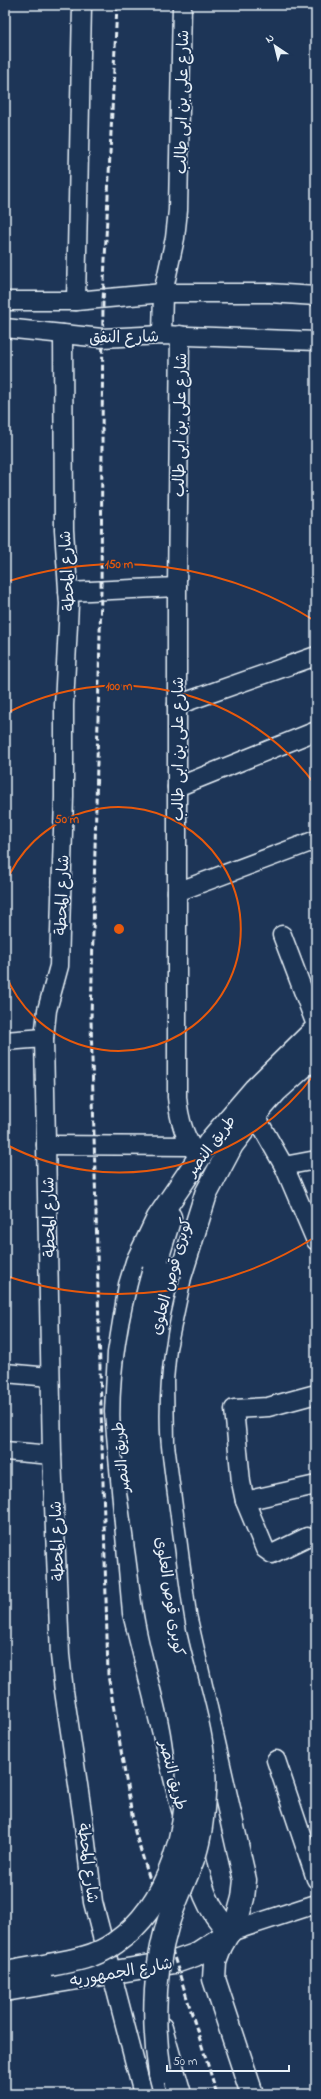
<svg xmlns="http://www.w3.org/2000/svg" width="321" height="2099" viewBox="0 0 321 2099" font-family="'Indie Flower','Playpen Sans Arabic',sans-serif">
<rect width="100%" height="100%" fill="#1d3557"/>
<filter id="ink" filterUnits="userSpaceOnUse"><feTurbulence type="fractalNoise" baseFrequency=".025" numOctaves="2"/><feDisplacementMap in="SourceGraphic" scale="8" xChannelSelector="R" yChannelSelector="G"/><feConvolveMatrix kernelMatrix="1 2 1 2 8 2 1 2 1" color-interpolation-filters="sRGB"/></filter>
<g filter="url(#ink)">
<g fill="none" stroke-linecap="round" stroke-linejoin="round">
<g stroke="#e8f1f8" stroke-width="21">
<g id="street">
<polyline points="5,301 76,301 163,293 270,293 316,296"/>
<polyline points="76,301 82,5"/>
<polyline points="5,328 102,338 162,335 316,341"/>
<polyline points="63,334 64,530 69,604 64,705 64,797 59,966 47,1010 44,1038 52,1455 60,1655 64,1691 83,1818 93,1902 143,2094"/>
<polyline points="162,335 163,293 175,238 178,210 182,5"/>
<path d="M180,335L177,587V1097C179,1121 185,1139 199,1158"/>
<polyline points="68,592 177,587"/>
<polyline points="177,705 316,656"/>
<polyline points="177,787 316,731"/>
<polyline points="177,892 316,840"/>
<polyline points="282,935 316,1025"/>
<polyline points="5,1041 44,1038"/>
<polyline points="255,1115 284,1166 316,1241"/>
<polyline points="46,1145 190,1146"/>
<polyline points="284,1166 316,1160"/>
<polyline points="5,1373 50,1377"/>
<polyline points="316,1394 268,1407 234,1409 241,1482 245,1501 316,1485"/>
<polyline points="5,1451 52,1455"/>
<polyline points="245,1501 265,1549 272,1554 307,1537"/>
<polyline points="276,1760 316,1879"/>
<polyline points="230,1932 316,1904"/>
</g>
</g>
<g stroke="#e8f1f8" stroke-width="25">
<g id="secondary">
<polyline points="154,1269 170,1217"/>
<polyline points="183,1810 134,1613 116,1412 119,1353 130,1285 137,1262 158,1218 212,1139 255,1089 316,1029"/>
<path d="M192,1845C200,1881 203,1905 230,1932"/>
<polyline points="5,1973 49,1965"/>
<polyline points="5,1990 175,1962 195,1955 229,1933"/>
<polyline points="161,2028 180,2094"/>
<polyline points="252,2094 214,1979 215,1962 221,1946 238,1916 243,1898 245,1880 185,1615 163,1445 162,1380 165,1348 180,1277 206,1194 232,1145 255,1115 276,1091 316,1055"/>
</g>
</g>
<use href="#street" stroke="#1d3557" stroke-width="18"/>
<use href="#secondary" stroke="#1d3557" stroke-width="22"/>
<polyline stroke="#e8f1f8" stroke-width="3" stroke-dasharray="6 3" stroke-linecap="butt" points="117,5 103,302 101,591 91,1020 108,1675 135,1832 217,2094"/>
<g stroke="#e8f1f8" stroke-width="25" stroke-linecap="butt">
<g id="secondary-bridge">
<path d="M49,1965C72,1961 96,1957 115,1943C170,1905 191,1826 186,1763C183,1715 166,1669 157,1622C152,1597 150,1571 146,1545C142,1512 136,1479 133,1445C128,1385 138,1326 154,1269"/>
<path d="M160,2073C152,2021 153,1973 168,1923C175,1900 187,1877 195,1854C201,1835 203,1814 204,1794C208,1741 187,1688 176,1637C169,1604 166,1570 161,1536C157,1505 152,1474 149,1442C145,1384 154,1328 169,1272"/>
</g>
</g>
<use href="#secondary-bridge" stroke="#1d3557" stroke-width="22"/>
</g>
</g>
<g fill="none" stroke="#e8590c" stroke-width="2">
<path d="M5 885A122 122 0 1 1 5 973"/>
<path d="M316 1072A243 243 0 0 1 7 1145M7 713A243 243 0 0 1 316 786"/>
<path d="M315 1237A365 365 0 0 1 6 1276M6 582A365 365 0 0 1 315 621"/>
</g>
<g text-anchor="middle" stroke-width="3.5" stroke-linejoin="round" paint-order="stroke">
<g font-size="16" fill="#e8f1f8" stroke="#1d3557">
<text transform="translate(181 102) rotate(-89)" y="6">شارع على بن ابى طالب</text>
<text transform="translate(124 336) rotate(-1)" y="6">شارع النفق</text>
<text transform="translate(179 425) rotate(-89)" y="6">شارع على بن ابى طالب</text>
<text transform="translate(66 571) rotate(-93)" y="6">شارع المحطة</text>
<text transform="translate(177 749) rotate(-90)" y="6">شارع على بن ابى طالب</text>
<text transform="translate(61 895) rotate(-88)" y="6">شارع المحطة</text>
<text transform="translate(210 1145) rotate(-53)" y="6">طريق النصر</text>
<text transform="translate(48 1217) rotate(-91)" y="6">شارع المحطة</text>
<text transform="translate(170 1276) rotate(-75)" y="6">كوبرى قوص العلوى</text>
<text transform="translate(120 1457) rotate(-95)" y="6">طريق النصر</text>
<text transform="translate(56 1541) rotate(-92)" y="6">شارع المحطة</text>
<text transform="translate(171 1596) rotate(81)" y="6">كوبرى قوص العلوى</text>
<text transform="translate(174 1775) rotate(76)" y="6">طريق النصر</text>
<text transform="translate(89 1863) rotate(83)" y="6">شارع المحطة</text>
<text transform="translate(121 1971) rotate(-10)" y="6">شارع الجمهوريه</text>
</g>
</g>
<circle cx="119" cy="929" r="6" fill="#e8590c" stroke="#1d3557" stroke-width="2"/>
<g font-size="12" text-anchor="middle" font-weight="bold" fill="#e8590c" stroke="#1d3557" stroke-width="3.5" stroke-linejoin="round" paint-order="stroke">
<text x="119" y="568">150 m</text>
<text x="119" y="690">100 m</text>
<text x="67" y="823">50 m</text>
</g>
<rect width="321" height="2099" fill="none" stroke="#1d3557" stroke-width="20"/>
<rect x="10" y="10" width="301" height="2079" fill="none" stroke="#e8f1f8" stroke-width="1.5" filter="url(#ink)"/>
<g transform="translate(275 46) rotate(325)" stroke="#1d3557" stroke-width="3" paint-order="stroke">
<path d="M0-3L7 15L0 10L-7 15Z" fill="#e8f1f8"/>
<text y="-6" font-size="11" font-weight="bold" text-anchor="middle" fill="#e8f1f8">N</text>
</g>
<path d="M167 2065v6h122v-6" fill="none" stroke="#e8f1f8" stroke-width="2"/>
<text x="173" y="2065" font-size="12" fill="#e8f1f8" stroke="#1d3557" stroke-width="3" paint-order="stroke">50 m</text>
</svg>
